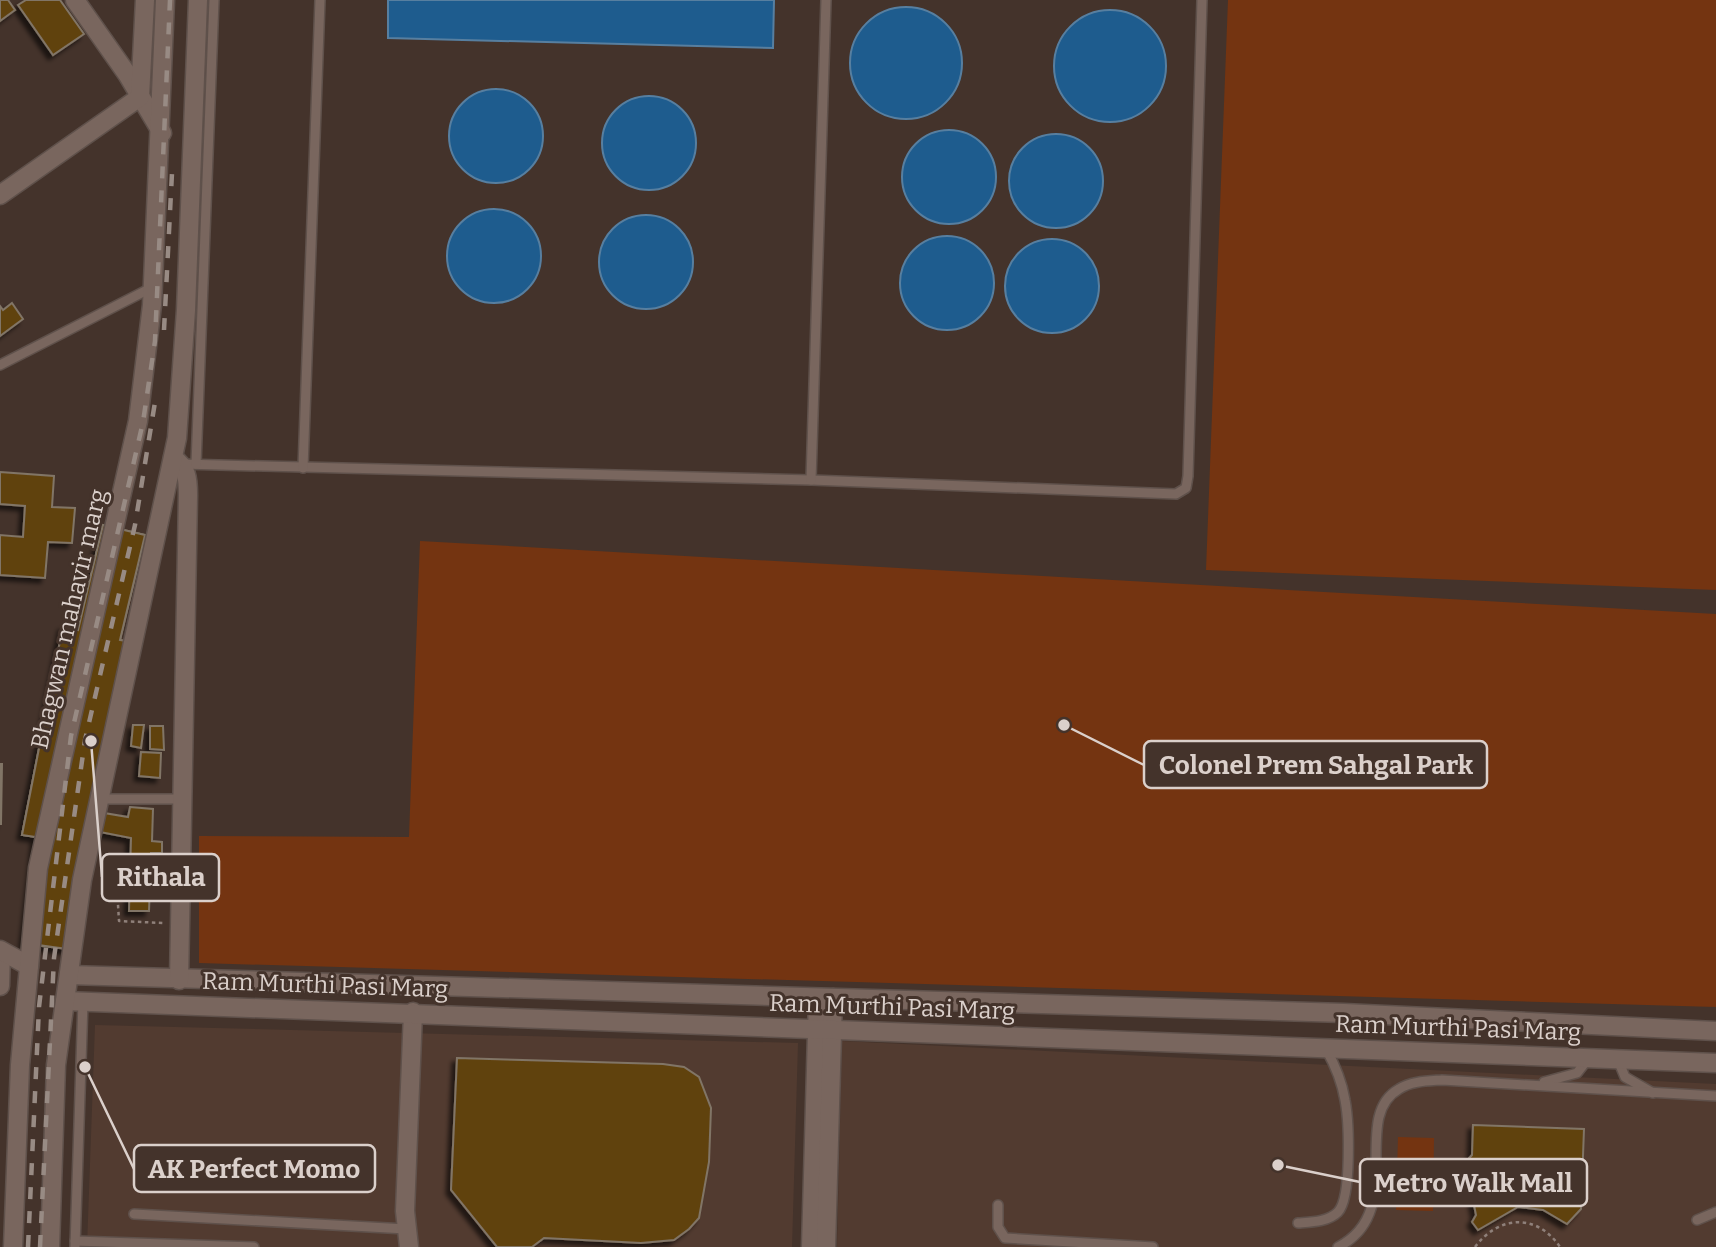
<svg xmlns="http://www.w3.org/2000/svg" width="1716" height="1247" viewBox="0 0 1716 1247" font-family="Bitter,serif">
<defs>
<filter id="shadow"><feDropShadow dx="-4.5" dy="4.5" stdDeviation="2" flood-color="#0009"/></filter>
</defs>
<rect width="100%" height="100%" fill="#44332b"/>
<g fill="#523b30">
<polygon points="95,1025 798,1043 792,1247 87,1247"/>
<polygon points="842,1041 1716,1084 1716,1247 837,1247"/>
</g>
<g fill="#743411">
<polygon points="1228,0 1716,0 1716,590 1206,570"/>
<polygon points="420,541 1716,614 1716,1007 199,963 199,836 409,837"/>
<polygon points="1398,1137 1434,1138 1433,1211 1396,1210"/>
</g>
<g fill="#1e5c8e" stroke="#577fa0" stroke-width="2">
<polygon points="388,0 774,0 773,48 388,38"/>
<circle cx="906" cy="63" r="56"/>
<circle cx="1110" cy="66" r="56"/>
<circle cx="496" cy="136" r="47"/>
<circle cx="649" cy="143" r="47"/>
<circle cx="949" cy="177" r="47"/>
<circle cx="1056" cy="181" r="47"/>
<circle cx="494" cy="256" r="47"/>
<circle cx="646" cy="262" r="47"/>
<circle cx="947" cy="283" r="47"/>
<circle cx="1052" cy="286" r="47"/>
</g>
<g fill="#61420f" stroke="#817566" stroke-width="2" filter="url(#shadow)">
<polygon points="0,0 8,0 15,10 0,21"/>
<polygon points="26,0 60,0 84,34 53,55 18,5"/>
<polygon points="12,303 23,319 0,336 0,306 3,310"/>
<polygon points="0,472 54,476 52,507 75,508 72,543 48,542 45,578 0,575 0,535 23,537 25,506 0,504"/>
<polygon points="103,525 145,535 120,640 136,643 67,949 25,944 36,837 22,835 63,626 78,630"/>
<polygon points="103,525 145,535 120,640 136,643 67,949 24,943 36,837 22,835 63,626 78,630"/>
<polygon points="133,725 144,725 141,748 131,746"/>
<polygon points="150,726 163,726 164,750 150,749"/>
<polygon points="141,752 161,753 160,778 139,776"/>
<polygon points="0,764 2,764 1,824 0,824"/>
<polygon points="130,807 153,809 152,841 162,842 162,853 151,853 149,911 129,911 131,838 100,832 104,813 128,817"/>
<polygon points="457,1058 663,1064 684,1067 699,1077 711,1108 709,1162 699,1218 689,1229 674,1240 641,1243 544,1238 532,1247 497,1247 451,1190"/>
<polygon points="1473,1125 1584,1129 1581,1209 1567,1224 1543,1210 1518,1207 1478,1230 1472,1222 1476,1215 1471,1190 1461,1167 1472,1155"/>
</g>
<g fill="none" stroke-linecap="round" stroke-linejoin="round">
<g stroke="#5f514b" stroke-width="12">
<g id="service">
<polyline points="0,365 153,287"/>
<polyline points="182,464 811,480 1176,494 1186,488 1188,476 1202,0"/>
<polyline points="196,464 214,0"/>
<polyline points="303,468 320,0"/>
<polyline points="811,480 826,0"/>
<polyline points="99,799 182,799"/>
<polyline points="1618,1060 1625,1077 1653,1093"/>
<polyline points="1544,1082 1577,1073 1588,1059"/>
<polyline points="998,1205 998,1227 1005,1238 1153,1247"/>
<polyline points="134,1214 406,1229"/>
<polyline points="1697,1220 1716,1212"/>
<path d="M1298,1223C1311,1222 1328,1222 1338,1212C1352,1197 1349,1121 1345,1100C1342,1082 1335,1065 1326,1049"/>
<polyline points="75,1241 254,1247"/>
<polyline points="75,1247 83,1001"/>
<path d="M1338,1247C1408,1212 1349,1117 1399,1089C1411,1081 1428,1081 1442,1080L1716,1096"/>
</g>
</g>
<g stroke="#5f514b" stroke-width="21">
<g id="minor">
<polyline points="75,0 127,74 162,133"/>
<polyline points="0,195 140,97 145,0"/>
<polyline points="0,986 1,951"/>
<polyline points="409,1247 405,1211 413,1012"/>
<polyline points="811,1247 818,998"/>
<polyline points="826,1247 833,998"/>
</g>
</g>
<g stroke="#5f514b" stroke-width="21">
<g id="tertiary">
<polyline points="0,950 29,966"/>
<polyline points="69,975 1344,1013 1716,1031"/>
<polyline points="65,1001 1716,1063"/>
</g>
</g>
<g stroke="#5f514b" stroke-width="21">
<g id="secondary">
<path d="M173,458C187,467 188,479 188,495L179,980"/>
<polyline points="13,1247 20,1065 38,868 138,421 152,305 165,0"/>
<polyline points="50,1247 56,1065 82,880 177,438 186,310 198,0"/>
</g>
</g>
<g stroke="#8f807a" stroke-width="2.5" stroke-dasharray="3.5 3.5" stroke-linecap="butt">
<polyline points="115,856 119,921 163,923"/>
<path d="M1475,1247C1499,1215 1537,1213 1560,1247"/>
</g>
<use href="#service" stroke="#79665e" stroke-width="9"/>
<use href="#minor" stroke="#79665e" stroke-width="18"/>
<use href="#tertiary" stroke="#79665e" stroke-width="18"/>
<use href="#secondary" stroke="#79665e" stroke-width="18"/>
<g stroke="#988b84" stroke-width="4.5" stroke-dasharray="12 12" stroke-linecap="butt">
<polyline points="164,330 172,173"/>
<polyline points="28,1247 39,1007 71,736 143,422 155,341 170,0"/>
<polyline points="40,1247 54,958 85,740 135,525 156,396"/>
</g>
</g>
<g text-anchor="middle" stroke-width="6" stroke-linejoin="round" paint-order="stroke">
<g font-size="24" fill="#dbd0cb" stroke="#44332b">
<text transform="translate(69 619) rotate(-77)" y="8">Bhagwan mahavir marg</text>
<text transform="translate(325 985) rotate(2)" y="8">Ram Murthi Pasi Marg</text>
<text transform="translate(892 1007) rotate(2)" y="8">Ram Murthi Pasi Marg</text>
<text transform="translate(1458 1028) rotate(2)" y="8">Ram Murthi Pasi Marg</text>
</g>
</g>
<path fill="none" stroke="#dbd0cb" stroke-width="2.5" d="M1064 725L1144 765M91 741L102 877M85 1067L134 1169M1278 1165L1360 1182"/>
<g fill="#dbd0cb" stroke="#44332b" stroke-width="2.5">
<circle cx="1064" cy="725" r="7"/>
<circle cx="91" cy="741" r="7"/>
<circle cx="85" cy="1067" r="7"/>
<circle cx="1278" cy="1165" r="7"/>
</g>
<g fill="#44332b" stroke="#dbd0cb" stroke-width="2.5">
<rect x="1144" y="741" width="343" height="47" rx="7"/>
<rect x="102" y="854" width="117" height="47" rx="7"/>
<rect x="134" y="1145" width="241" height="47" rx="7"/>
<rect x="1360" y="1159" width="227" height="47" rx="7"/>
</g>
<g font-size="26" text-anchor="middle" font-weight="bold" fill="#dbd0cb">
<text x="1316" y="774">Colonel Prem Sahgal Park</text>
<text x="161" y="886">Rithala</text>
<text x="254" y="1178">AK Perfect Momo</text>
<text x="1473" y="1192">Metro Walk Mall</text>
</g>
</svg>
